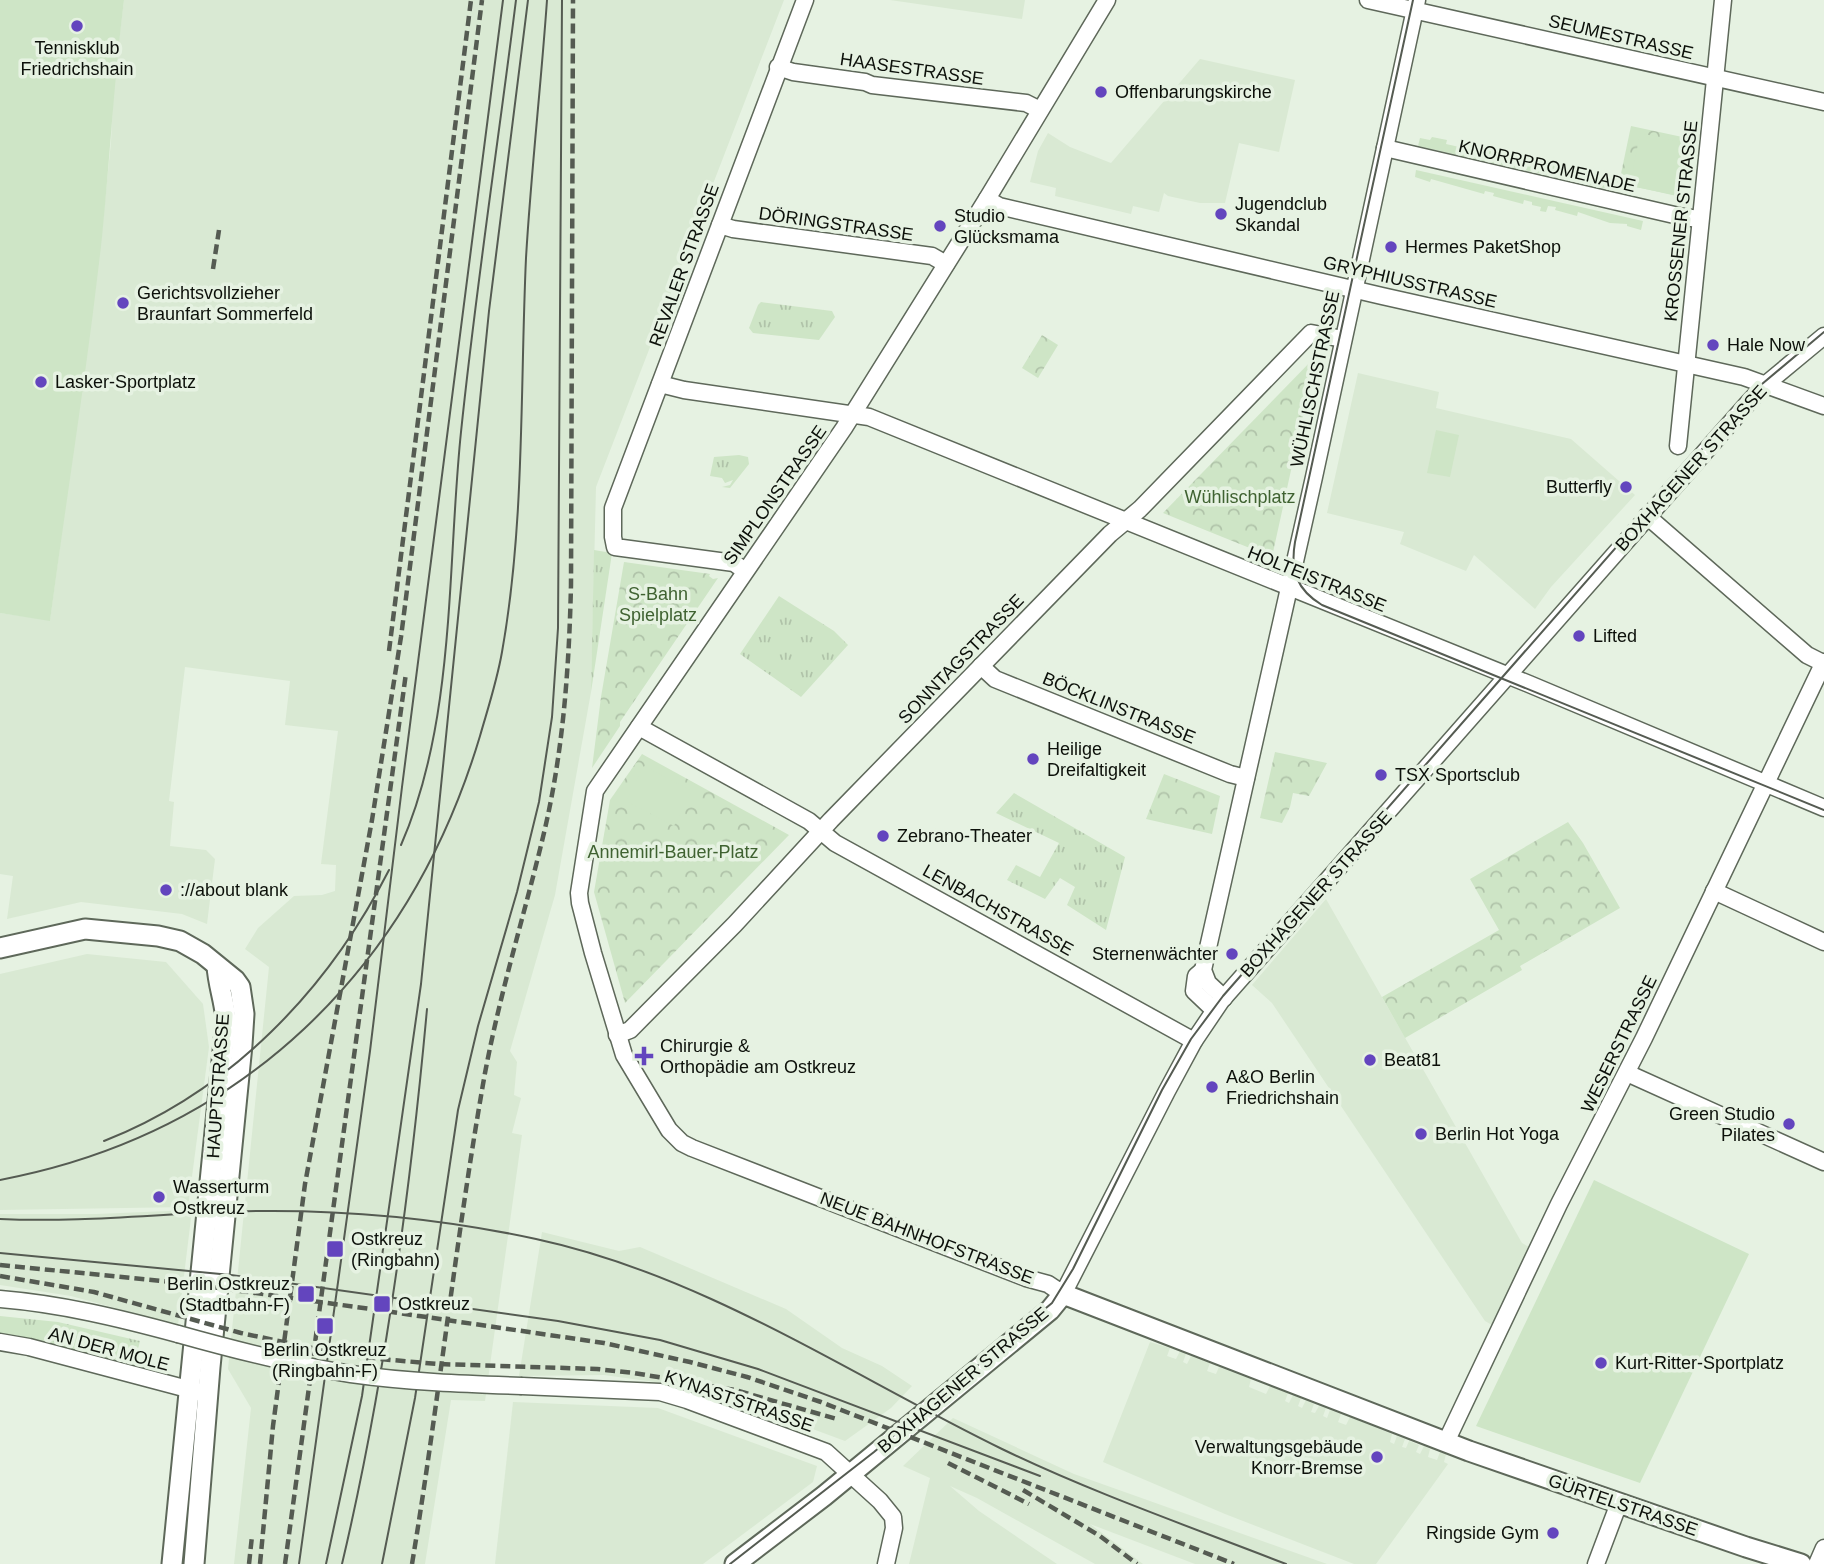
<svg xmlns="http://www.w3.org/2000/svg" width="1824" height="1564" viewBox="0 0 1824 1564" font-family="Helvetica,sans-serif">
<defs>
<pattern id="grass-tufts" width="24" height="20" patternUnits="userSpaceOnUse" patternTransform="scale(1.75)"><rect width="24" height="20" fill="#cee5c6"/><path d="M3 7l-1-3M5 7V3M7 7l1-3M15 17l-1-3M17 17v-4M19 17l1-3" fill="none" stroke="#b0c3a9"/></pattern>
<pattern id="park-crowns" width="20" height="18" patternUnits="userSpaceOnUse" patternTransform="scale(1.75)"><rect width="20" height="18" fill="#cee5c6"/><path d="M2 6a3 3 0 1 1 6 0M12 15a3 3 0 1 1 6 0" fill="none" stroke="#b0c3a9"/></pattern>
</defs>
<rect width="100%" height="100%" fill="#e6f2e2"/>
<g fill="#d9e9d3">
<polygon points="124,0 784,0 596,487 591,692 555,895 510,1051 517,1062 514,1095 521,1098 512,1133 522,1135 485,1401 451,1400 425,1564 234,1564 251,1408 228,1369 269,967 245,949 258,928 294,896 322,895 335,891 336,865 321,864 338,731 285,725 290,681 185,667 169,801 174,802 170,846 206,850 215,859 207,924 182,914 81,902 7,919 13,876 0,874 0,613 50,620 101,240 111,142 114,78"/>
<polygon points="890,0 1025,0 1022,19"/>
<polygon points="1200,59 1295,80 1279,152 1239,143 1225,203 1200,203 1168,196 1164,193 1159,212 1133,206 1131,214 1055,196 1056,188 1030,182 1038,151 1048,133 1070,147 1111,163"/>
<polygon points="1358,373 1439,392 1436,408 1571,439 1635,495 1551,587 1535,609 1474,555 1466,571 1400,544 1404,532 1327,513"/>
<polygon points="1326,899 1522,1243 1529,1247 1492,1325 1485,1321 1272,1003 1252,985"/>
<polygon points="87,954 166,962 203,1004 209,1047 188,1207 0,1210 0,974"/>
<polygon points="192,1210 178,1325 71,1296 0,1285 0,1214 96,1214"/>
<polygon points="542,1232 619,1251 640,1247 786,1309 842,1348 882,1366 912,1386 891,1408 845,1441 705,1389 604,1375 519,1376"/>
<polygon points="1150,1342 1170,1348 1167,1356 1176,1359 1180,1351 1186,1354 1183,1362 1187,1364 1191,1356 1210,1363 1207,1371 1216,1374 1219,1367 1251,1379 1249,1387 1266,1394 1270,1386 1288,1393 1285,1401 1289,1403 1293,1395 1301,1398 1298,1406 1302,1408 1306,1400 1314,1404 1311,1412 1315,1413 1319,1406 1326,1408 1323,1416 1327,1418 1330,1410 1341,1414 1338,1422 1346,1425 1350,1417 1392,1434 1390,1442 1394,1444 1397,1436 1405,1439 1402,1447 1406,1448 1409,1441 1419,1445 1416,1452 1420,1454 1424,1446 1430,1449 1428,1457 1437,1460 1440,1452 1446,1454 1444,1462 1448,1464 1376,1564 1354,1564 1225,1514 1103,1462"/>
<polygon points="513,1402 658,1408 817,1466 813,1482 703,1564 495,1564"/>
<polygon points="953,1418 1074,1474 1327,1564 1195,1564 1090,1524 1143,1564 1095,1564 977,1498 950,1486 979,1511 1057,1564 909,1564 930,1478 903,1466"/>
</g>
<g fill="url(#grass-tufts)">
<polygon points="761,302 832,311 835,317 819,340 753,333 749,328 758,305"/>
<polygon points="739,455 748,457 749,464 730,488 722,487 730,485 733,480 725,483 722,478 710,476 714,457"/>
<polygon points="594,550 612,553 591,692"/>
<polygon points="779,596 834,631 848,645 801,697 740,654"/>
<polygon points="1014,793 1125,857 1106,930 1067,905 1075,887 1060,878 1045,899 1007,880 1016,865 1040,877 1059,843 996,813"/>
<polygon points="0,1316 58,1322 140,1341 134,1366 15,1335 0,1334"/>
</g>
<g fill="url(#park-crowns)">
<polygon points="1631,126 1687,138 1681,197 1619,183"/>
<polygon points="1042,335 1058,345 1038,378 1022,368"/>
<polygon points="1316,356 1272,557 1163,513"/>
<polygon points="624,562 710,574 709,576 713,579 718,578 620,722 620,726 592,768 601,697"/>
<polygon points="1275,752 1327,763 1309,796 1293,793 1290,807 1282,823 1260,818"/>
<polygon points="642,754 789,835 625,1003 594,892 610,800"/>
<polygon points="1164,774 1220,796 1212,834 1146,819"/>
<polygon points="1568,822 1583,843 1620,908 1520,966 1522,970 1405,1038 1382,997 1499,930 1470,879"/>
</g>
<g fill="#cee5c6">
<path d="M0,0H124C114,79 110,158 102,237C88,365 67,493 50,621L0,613Z"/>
<polygon points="1640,133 1681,142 1675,195 1630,186"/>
<polygon points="1432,137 1447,140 1446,144 1477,151 1479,147 1494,151 1494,154 1511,158 1512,155 1533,160 1532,163 1541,165 1542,162 1556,165 1556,169 1565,170 1566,167 1587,172 1587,176 1620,180 1617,191 1418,146 1420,138 1430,140"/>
<polygon points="1416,170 1643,221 1641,230 1627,226 1627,224 1610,223 1578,212 1577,216 1555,210 1556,207 1548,206 1546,212 1540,211 1541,207 1532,205 1532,202 1524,200 1523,204 1493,196 1494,193 1485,191 1484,194 1431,179 1430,182 1415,177"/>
<polygon points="1436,430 1459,435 1450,477 1427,473"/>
<polygon points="644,766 692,791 674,826 626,801"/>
<polygon points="1594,1180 1749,1254 1640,1483 1476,1426"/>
</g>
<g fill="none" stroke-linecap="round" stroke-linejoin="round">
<g stroke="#5e685a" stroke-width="19">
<g id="minor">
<polyline points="1107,0 987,199 844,428 595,791 579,893 580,903 593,953 624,1055 669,1130 682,1143 692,1148 1026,1278 1048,1284 1063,1294 1167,1091 1194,1041 1221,1001 1748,403 1765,385 1824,336"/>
<polyline points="1368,0 1824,102"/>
<polyline points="778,67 793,72 865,82 872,85 1026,103 1040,110"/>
<polyline points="1385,148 1683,217 1700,219"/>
<polyline points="987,199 999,206 1382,296 1744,377 1824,406"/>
<polyline points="720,225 733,229 932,256 946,264"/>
<polyline points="660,384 684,390 869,417 1529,684 1824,808"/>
<polyline points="1678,446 1723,0"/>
<polyline points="1647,516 1807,655 1823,663"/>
<polyline points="745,571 734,563 615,547 613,537 613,508 805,0"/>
<polyline points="981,666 995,679 1230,774 1246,778"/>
<polyline points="639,727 809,821 835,843 1194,1041"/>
<polyline points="1714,891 1824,942"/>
<polyline points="1203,970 1196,976 1194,991 1214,1010"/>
<polyline points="1224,998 1208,983 1203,970 1314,477 1417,0"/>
<polyline points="617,1035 630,1030 735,924 831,820 1110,534 1140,509 1311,333 1343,339"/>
<polyline points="1627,1073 1824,1162"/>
<path d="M0,1299C61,1304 119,1318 178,1334"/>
<polyline points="0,1342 29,1347 199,1392"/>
<polyline points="522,1386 660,1392 687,1400 826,1452 880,1501 893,1517 894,1528 886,1564"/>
<polyline points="1446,1442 1559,1204 1644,1038 1824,662"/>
<polyline points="1596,1564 1619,1503"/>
<polyline points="1817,1564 1824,1548"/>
</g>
</g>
<g stroke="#5e685a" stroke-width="23">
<g id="major">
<polyline points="0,948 85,929 158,936 180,941 203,954 235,980 240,987 244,1014 242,1045 210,1367 194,1564"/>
<path d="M172,1564L226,1021C225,1002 218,985 217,966"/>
<polyline points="735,1564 824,1496 1050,1310 1063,1294 1469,1451 1746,1547 1801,1564"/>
</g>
</g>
<use href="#minor" stroke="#fff" stroke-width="16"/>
<use href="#major" stroke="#fff" stroke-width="19"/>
<g stroke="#555b52" stroke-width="2">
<path d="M1413,0L1295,542C1290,571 1297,590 1322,605L1824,810"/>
<path d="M401,845C456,720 447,565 461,432C476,287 498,144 516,0"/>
<path d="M104,1141C231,1091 328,990 389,870"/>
<path d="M0,1180C242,1134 410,970 480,736C488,708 497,681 502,652C525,523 520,389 526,258C531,172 541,86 547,0"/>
<path d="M0,1219C88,1223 172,1212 259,1211C353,1210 444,1219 536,1239C704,1275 850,1375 1002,1449C1093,1493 1191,1527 1286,1564"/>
<polyline points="0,1253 231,1275 558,1321 660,1340 758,1369 1040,1476"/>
<polyline points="299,1564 370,1051 402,787 503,0"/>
<polyline points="326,1564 362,1396 421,984 489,311 528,0"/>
<path d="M342,1564C385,1382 410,1195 427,1009"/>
<polyline points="382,1564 415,1398 458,1110 478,1026 517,892 539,802 552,717 558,628 562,0"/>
<polyline points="730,1564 874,1452 1052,1303 1073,1269 1162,1090 1191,1039 1223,996 1739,407 1762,384 1824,332"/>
</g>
<g stroke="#555b52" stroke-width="4.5" stroke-dasharray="10 5" stroke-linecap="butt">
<polyline points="213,269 219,230"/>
<polyline points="389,651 471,0"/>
<polyline points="0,1265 183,1283 385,1311 604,1343 690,1362 747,1377 821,1402 1234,1564"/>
<polyline points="0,1276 94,1292 241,1333 326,1351 380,1359 438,1364 597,1369 634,1373 735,1390 837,1419"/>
<polyline points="948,1463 1029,1504"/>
<polyline points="1023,1490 1100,1536 1137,1564"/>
<polyline points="249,1564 252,1536"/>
<polyline points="260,1564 273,1426 305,1184 372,820 401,637 482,0"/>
<polyline points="285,1564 406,673"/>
<path d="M412,1564C439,1401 456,1236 485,1073C500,993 524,916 543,837C563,754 569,670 571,585L573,0"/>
</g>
<g stroke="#5e685a" stroke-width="19" stroke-linecap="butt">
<path id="minor-bridge" d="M178,1334C235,1350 292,1365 351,1374C408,1382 465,1384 522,1386"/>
</g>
<use href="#minor-bridge" stroke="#fff" stroke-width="16"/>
</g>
<g fill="#6345be" stroke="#e6f2e2" stroke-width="2.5">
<circle cx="77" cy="26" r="7"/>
<circle cx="1101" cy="92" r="7"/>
<circle cx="1221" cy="214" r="7"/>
<circle cx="940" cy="226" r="7"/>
<circle cx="1391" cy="247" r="7"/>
<circle cx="123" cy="303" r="7"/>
<circle cx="1713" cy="345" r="7"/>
<circle cx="41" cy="382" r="7"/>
<circle cx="1626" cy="487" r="7"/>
<circle cx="1579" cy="636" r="7"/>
<circle cx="1033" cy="759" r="7"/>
<circle cx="1381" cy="775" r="7"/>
<circle cx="883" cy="836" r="7"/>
<circle cx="166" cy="890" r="7"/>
<circle cx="1232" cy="954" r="7"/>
<path d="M640.5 1045.5h7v7h7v7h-7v7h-7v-7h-7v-7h7z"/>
<circle cx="1370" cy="1060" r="7"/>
<circle cx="1212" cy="1087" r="7"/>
<circle cx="1789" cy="1124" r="7"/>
<circle cx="1421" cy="1134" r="7"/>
<circle cx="159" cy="1197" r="7"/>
<rect x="326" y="1240" width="18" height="18" rx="3.5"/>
<rect x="297" y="1285" width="18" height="18" rx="3.5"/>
<rect x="373" y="1295" width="18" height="18" rx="3.5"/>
<rect x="316" y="1317" width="18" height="18" rx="3.5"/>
<circle cx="1601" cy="1363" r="7"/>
<circle cx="1377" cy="1457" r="7"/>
<circle cx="1553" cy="1533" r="7"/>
</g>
<g text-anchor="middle" stroke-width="7" stroke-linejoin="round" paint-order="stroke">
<g font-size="18" fill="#0c100a" stroke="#e6f2e2">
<text transform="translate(1621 37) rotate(13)" y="6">SEUMESTRASSE</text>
<text transform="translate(912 69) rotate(8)" y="6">HAASESTRASSE</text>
<text transform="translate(1547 166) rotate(13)" y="6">KNORRPROMENADE</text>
<text transform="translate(1681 221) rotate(-84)" y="6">KROSSENER STRASSE</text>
<text transform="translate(836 224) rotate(8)" y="6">DÖRINGSTRASSE</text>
<text transform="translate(684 265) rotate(-70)" y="6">REVALER STRASSE</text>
<text transform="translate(1410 282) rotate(13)" y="6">GRYPHIUSSTRASSE</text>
<text transform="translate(1315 379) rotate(-78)" y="6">WÜHLISCHSTRASSE</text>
<text transform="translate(1691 468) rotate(-48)" y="6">BOXHAGENER STRASSE</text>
<text transform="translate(775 495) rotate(-55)" y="6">SIMPLONSTRASSE</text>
<text transform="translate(1317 579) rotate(22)" y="6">HOLTEISTRASSE</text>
<text transform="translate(961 659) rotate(-46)" y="6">SONNTAGSTRASSE</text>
<text transform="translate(1119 708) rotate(22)" y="6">BÖCKLINSTRASSE</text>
<text transform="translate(1316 894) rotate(-48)" y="6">BOXHAGENER STRASSE</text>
<text transform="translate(998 910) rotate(29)" y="6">LENBACHSTRASSE</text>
<text transform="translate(1619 1044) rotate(-64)" y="6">WESERSTRASSE</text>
<text transform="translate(218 1086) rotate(-86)" y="6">HAUPTSTRASSE</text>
<text transform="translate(927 1238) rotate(21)" y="6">NEUE BAHNHOFSTRASSE</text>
<text transform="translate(109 1349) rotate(15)" y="6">AN DER MOLE</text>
<text transform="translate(963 1380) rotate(-40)" y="6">BOXHAGENER STRASSE</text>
<text transform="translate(739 1401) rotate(19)" y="6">KYNASTSTRASSE</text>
<text transform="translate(1623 1505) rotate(19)" y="6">GÜRTELSTRASSE</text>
</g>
<g font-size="18" fill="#0c100a" stroke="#e6f2e2" text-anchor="start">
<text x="77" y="54" text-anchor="middle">Tennisklub<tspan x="77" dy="21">Friedrichshain</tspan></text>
<text x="1115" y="98">Offenbarungskirche</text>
<text x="1235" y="210">Jugendclub<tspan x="1235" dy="21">Skandal</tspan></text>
<text x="954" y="222">Studio<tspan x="954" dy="21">Glücksmama</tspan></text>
<text x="1405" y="253">Hermes PaketShop</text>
<text x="137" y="299">Gerichtsvollzieher<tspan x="137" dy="21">Braunfart Sommerfeld</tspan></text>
<text x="1727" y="351">Hale Now</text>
<text x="55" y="388">Lasker-Sportplatz</text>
<text x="1612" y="493" text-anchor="end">Butterfly</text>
<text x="1593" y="642">Lifted</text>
<text x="1047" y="755">Heilige<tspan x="1047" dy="21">Dreifaltigkeit</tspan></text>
<text x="1395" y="781">TSX Sportsclub</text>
<text x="897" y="842">Zebrano-Theater</text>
<text x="180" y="896">://about blank</text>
<text x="1218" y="960" text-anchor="end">Sternenwächter</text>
<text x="660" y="1052">Chirurgie &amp;<tspan x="660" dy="21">Orthopädie am Ostkreuz</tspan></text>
<text x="1384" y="1066">Beat81</text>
<text x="1226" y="1083">A&amp;O Berlin<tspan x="1226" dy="21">Friedrichshain</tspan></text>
<text x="1775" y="1120" text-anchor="end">Green Studio<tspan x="1775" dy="21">Pilates</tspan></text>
<text x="1435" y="1140">Berlin Hot Yoga</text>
<text x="173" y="1193">Wasserturm<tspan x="173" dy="21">Ostkreuz</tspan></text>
<text x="351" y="1245">Ostkreuz<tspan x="351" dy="21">(Ringbahn)</tspan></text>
<text x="290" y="1290" text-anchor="end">Berlin Ostkreuz<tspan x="290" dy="21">(Stadtbahn-F)</tspan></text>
<text x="398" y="1310">Ostkreuz</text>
<text x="325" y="1356" text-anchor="middle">Berlin Ostkreuz<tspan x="325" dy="21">(Ringbahn-F)</tspan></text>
<text x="1615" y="1369">Kurt-Ritter-Sportplatz</text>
<text x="1363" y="1453" text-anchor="end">Verwaltungsgebäude<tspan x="1363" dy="21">Knorr-Bremse</tspan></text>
<text x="1539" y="1539" text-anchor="end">Ringside Gym</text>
</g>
<g font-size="18" fill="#3f6231" stroke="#e6f2e2">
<text x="1240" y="503">Wühlischplatz</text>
<text x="658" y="600">S-Bahn<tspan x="658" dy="21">Spielplatz</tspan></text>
<text x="673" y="858">Annemirl-Bauer-Platz</text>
</g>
</g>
</svg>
